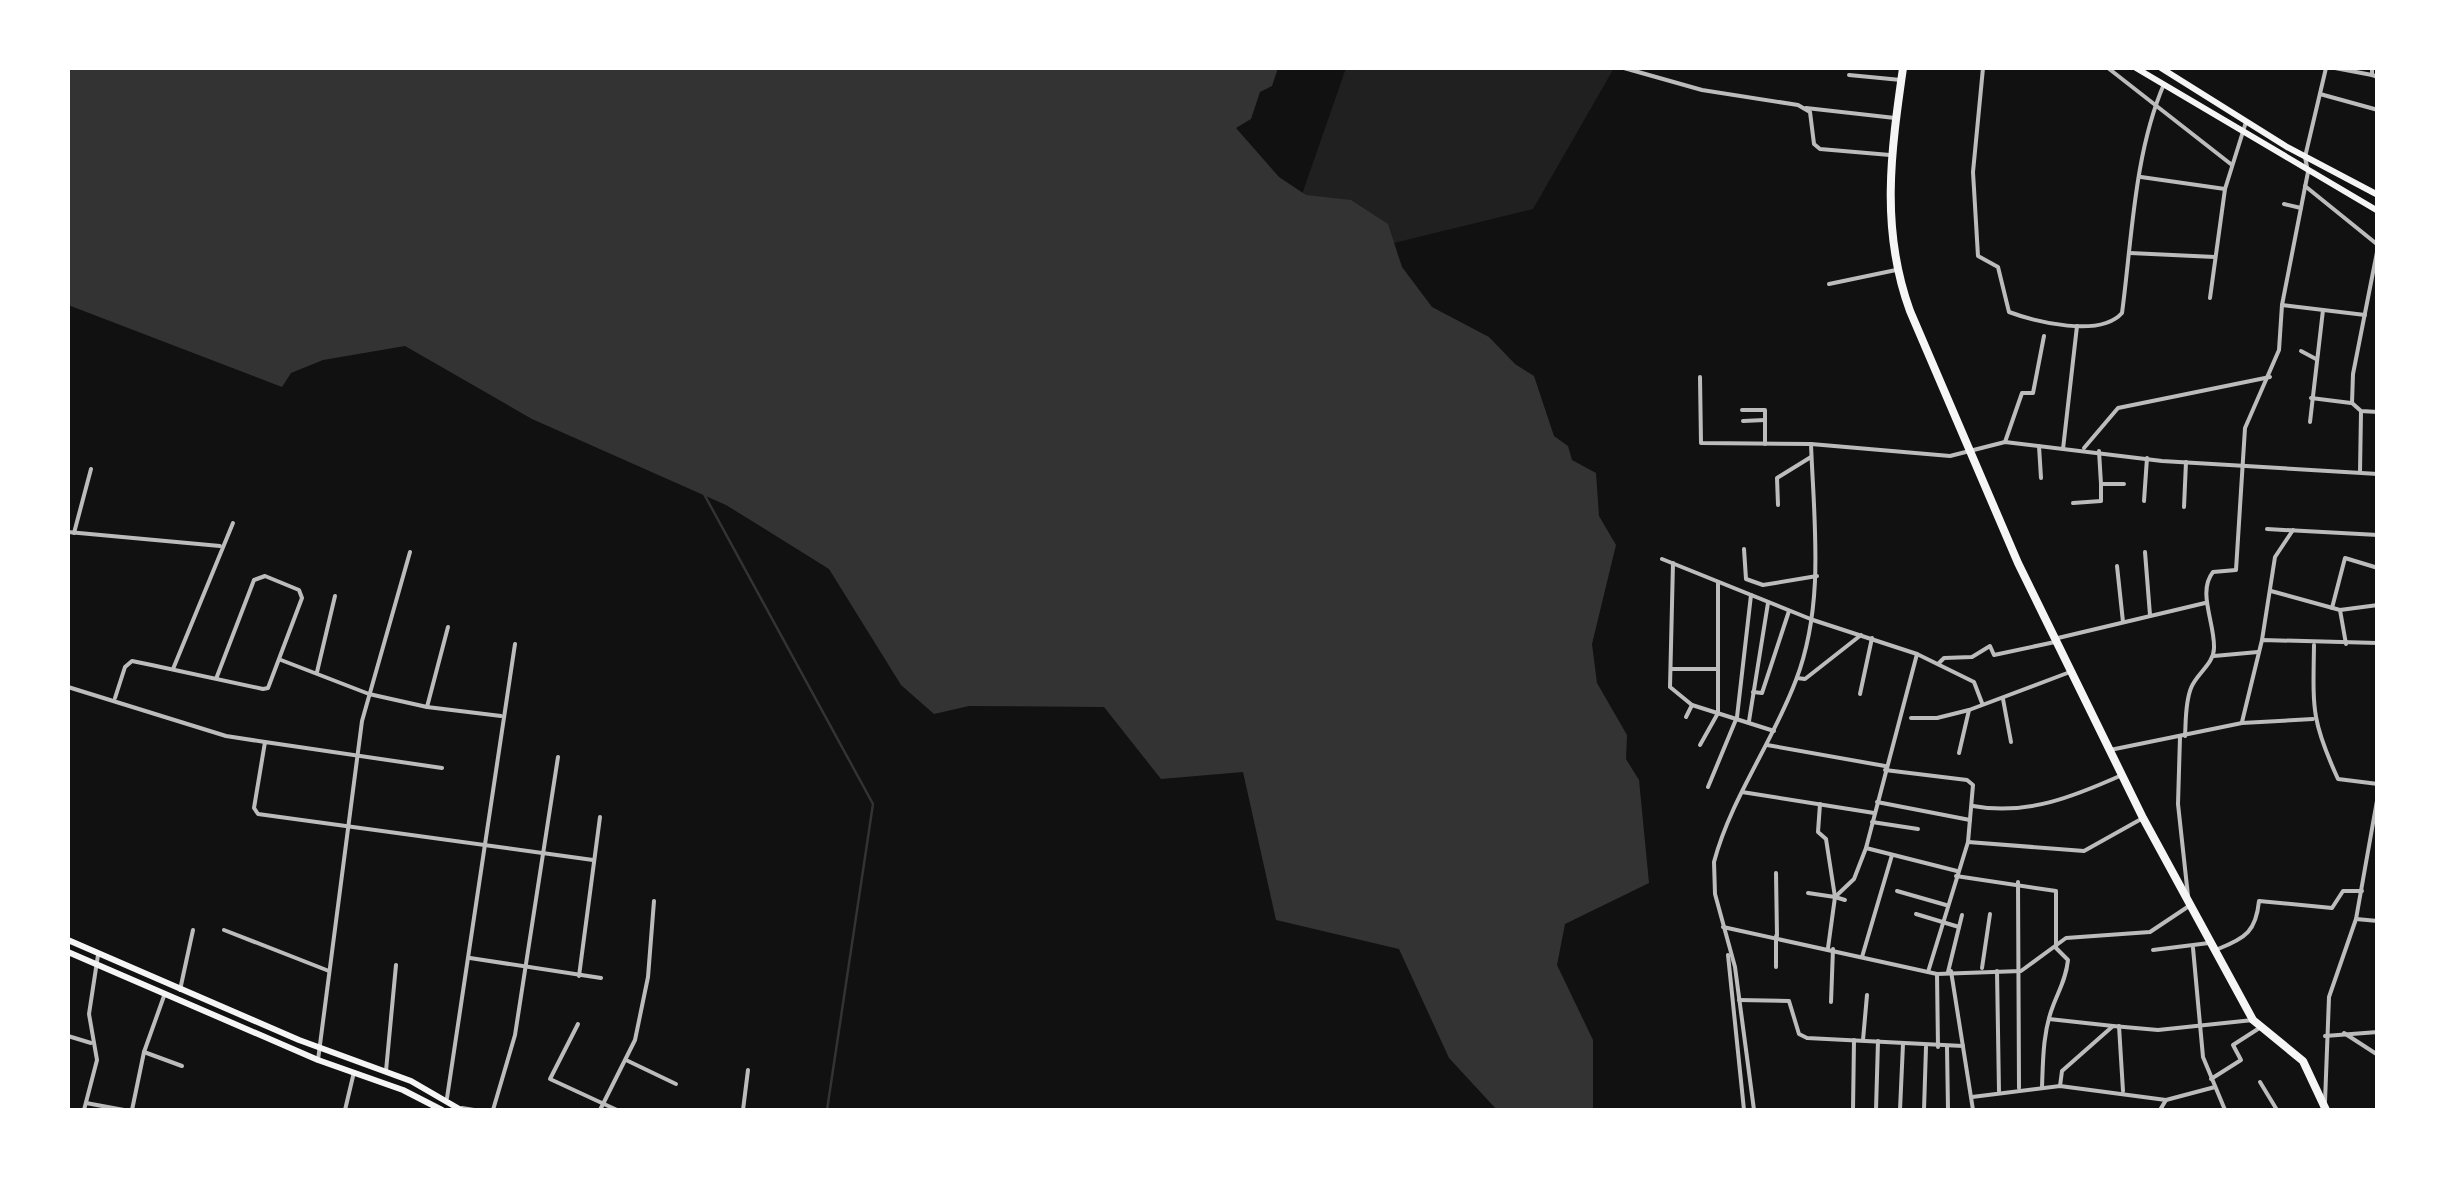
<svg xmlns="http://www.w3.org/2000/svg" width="2445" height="1178" viewBox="0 0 2445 1178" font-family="Manrope,sans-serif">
<rect width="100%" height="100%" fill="#111"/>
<polygon fill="#202020" points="1346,68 1614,68 1533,209 1275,272"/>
<polygon fill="#333" points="68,68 1278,68 1272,86 1260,92 1251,119 1236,128 1279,177 1306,195 1351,200 1388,224 1402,267 1432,307 1489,337 1515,364 1534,376 1554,436 1568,446 1572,460 1596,473 1599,516 1616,545 1592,644 1597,683 1627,735 1626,759 1639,780 1649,883 1565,924 1557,965 1593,1040 1593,1110 1497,1110 1449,1058 1399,949 1276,920 1243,772 1161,779 1104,707 969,706 934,714 901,685 829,569 726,505 532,419 405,346 323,360 291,373 282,387 68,305"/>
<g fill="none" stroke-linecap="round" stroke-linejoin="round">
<polyline stroke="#333" stroke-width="2.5" points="704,494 873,804 827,1110"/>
<g stroke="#bcbcbc" stroke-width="4">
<polyline points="1624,68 1702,90 1798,105 1810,112 1814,144 1820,149 1890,155"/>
<path d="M1983,68L1973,172L1978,256L1998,267L2009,312C2036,322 2100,338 2122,313C2132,239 2134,154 2164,84"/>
<polyline points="2108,68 2232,165"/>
<polyline points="2335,68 2372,75"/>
<polyline points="2372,68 2372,75 2378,77"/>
<polyline points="1849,75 1901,80"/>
<polyline points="2320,94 2378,110"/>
<polyline points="1806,108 1895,118"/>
<polyline points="2141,177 2225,189"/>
<polyline points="2305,186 2378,245"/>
<polyline points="2284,204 2301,208"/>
<polyline points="2378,247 2353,374 2352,403 2361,411 2378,412"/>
<polyline points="2130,253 2215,257"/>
<polyline points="1829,284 1896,270"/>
<polyline points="2210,298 2225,189 2246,122"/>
<polyline points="2282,305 2365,315"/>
<polyline points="2301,351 2316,359"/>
<polyline points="1700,377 1701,443 1811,444"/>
<polyline points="2311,398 2351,403"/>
<polyline points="1742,410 1765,410 1765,444"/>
<polyline points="1743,421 1765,420"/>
<polyline points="2310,422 2323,310"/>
<polyline points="2005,442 2022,393 2033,393 2044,336"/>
<polyline points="2039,446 2041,478"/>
<polyline points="2084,448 2118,408 2270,377"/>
<polyline points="2063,449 2077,326"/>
<polyline points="2099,451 2101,484 2124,484"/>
<polyline points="2360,472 2361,412"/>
<polyline points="2144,501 2147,458"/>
<polyline points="2073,503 2101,501 2101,484"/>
<polyline points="1778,505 1777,478 1811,457"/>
<polyline points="2184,507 2186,462"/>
<polyline points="2267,529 2378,535"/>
<polyline points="68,532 220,546"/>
<polyline points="74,533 91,469"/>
<polyline points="1744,549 1746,579 1763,585 1817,576"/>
<polyline points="2145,552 2150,615"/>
<polyline points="1662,559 1813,620 1917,654 1974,682 1982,703"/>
<polyline points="1673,563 1670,687 1692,705 1774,731"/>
<polyline points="2117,566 2123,622"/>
<polyline points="2271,591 2340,610 2378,605"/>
<polyline points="2332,608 2345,558 2378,568"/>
<polyline points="2340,610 2346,644"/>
<polyline points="2058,638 2205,603"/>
<polyline points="2262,640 2275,557 2293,530"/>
<path d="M2314,645C2313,709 2311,720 2338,779L2378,784"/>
<polyline points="2214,656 2258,652"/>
<polyline points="281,660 369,694 427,707 448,627"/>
<polyline points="1939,663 1944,658 1972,657 1990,646 1994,655 2055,642"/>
<polyline points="173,669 233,523"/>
<polyline points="1671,669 1717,669"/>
<polyline points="317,672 335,596"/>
<polyline points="1797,678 1805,679 1861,635"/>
<polyline points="68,687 226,736 265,742"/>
<polyline points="1753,692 1762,693 1789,611"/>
<polyline points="1860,694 1872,638"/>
<path d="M115,698L125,667L132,661C176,670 220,680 263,689L268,688L302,598L299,590L265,576L254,580L216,679"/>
<polyline points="2003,699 2011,742"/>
<polyline points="427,707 501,716"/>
<polyline points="1686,717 1692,705"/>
<polyline points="1911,718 1937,718 1969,710"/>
<polyline points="1749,721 1768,603"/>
<polyline points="2242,722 2262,640 2378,643"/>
<path d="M2185,736C2186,721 2185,703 2191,688C2196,674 2214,664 2214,648C2215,623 2197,592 2213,572L2236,570L2245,428L2279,350L2282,305L2308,172L2305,157L2326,68"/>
<polyline points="2180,737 2178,804 2188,896"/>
<polyline points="1700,745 1718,713 1718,582"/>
<polyline points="1767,745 1885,766"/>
<polyline points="2110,750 2242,723 2313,719"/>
<polyline points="1959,753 1969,710 2070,672"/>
<polyline points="442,768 265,742 254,808 258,814 593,860"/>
<polyline points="1885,770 1967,780 1973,785 1968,842 1928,972"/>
<polyline points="1708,787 1737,717 1751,595"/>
<polyline points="1742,792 1874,813"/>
<polyline points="1877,802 1970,820"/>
<polyline points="1820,804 1818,832 1826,839 1835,897 1845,900"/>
<path d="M1973,806C2027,816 2075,796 2122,775"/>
<polyline points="1872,822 1918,829"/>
<polyline points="1968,842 2084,851 2143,818"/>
<polyline points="1866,848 1957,871"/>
<polyline points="1776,873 1777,936"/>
<path d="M1956,876L2056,891V948L2068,960C2066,979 2059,990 2053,1006C2043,1031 2043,1060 2042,1087"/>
<polyline points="2018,882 2019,1088"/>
<polyline points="1897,891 1946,905"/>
<polyline points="1808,893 1835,897"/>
<polyline points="1916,914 1959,927"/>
<polyline points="2356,919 2378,921"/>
<polyline points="1723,927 1937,974"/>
<polyline points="224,930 329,971"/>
<polyline points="1776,936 1776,967"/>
<polyline points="1828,948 1835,897 1854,879 1866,848 1917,654"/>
<polyline points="2193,948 2203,1057 2225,1110"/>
<path d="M2218,949C2246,938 2256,931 2259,901L2332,908L2343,891H2362"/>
<polyline points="2153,950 2209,943"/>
<polyline points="1728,955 1744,1110"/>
<polyline points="1862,957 1892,855"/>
<polyline points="470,958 601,978"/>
<polyline points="1982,968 1990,914"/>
<polyline points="1951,971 1973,1110"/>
<polyline points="1997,971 1999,1091"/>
<polyline points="1948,972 1962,915"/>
<polyline points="579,976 600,817"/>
<polyline points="180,990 193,930"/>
<polyline points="1739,1000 1789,1001 1799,1034 1807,1038 1963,1046"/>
<polyline points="1831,1002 1833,949"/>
<polyline points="2049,1019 2113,1026"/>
<polyline points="578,1024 550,1079 617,1110"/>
<polyline points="2119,1026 2123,1091"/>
<polyline points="2344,1033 2378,1055"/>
<polyline points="68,1036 91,1043"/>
<polyline points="2325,1036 2378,1032"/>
<polyline points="1863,1040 1867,995"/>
<polyline points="1938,1047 1937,974 2021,971 2066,938 2150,932 2189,906"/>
<polyline points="1947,1047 1948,1110"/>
<polyline points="144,1052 182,1066"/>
<polyline points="318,1060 362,721 410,552"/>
<polyline points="626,1060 676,1084"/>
<polyline points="386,1071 396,965"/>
<polyline points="2211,1079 2241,1060 2233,1045 2261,1027"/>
<polyline points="2260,1082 2277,1110"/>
<polyline points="2060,1086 2062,1071 2113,1026 2158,1030 2253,1020"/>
<polyline points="1972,1097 2060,1086 2166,1100 2160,1110"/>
<polyline points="447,1098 515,644"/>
<polyline points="2166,1100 2215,1087"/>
<polyline points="2325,1102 2329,997 2356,919 2378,795"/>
<polyline points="86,1103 124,1110"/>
<polyline points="462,1108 474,1110"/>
<polyline points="84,1110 97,1060 89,1014 98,955"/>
<polyline points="132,1110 144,1052 164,996"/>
<polyline points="345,1110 354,1072"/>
<polyline points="493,1110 515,1035 558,757"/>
<polyline points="600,1110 635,1040 648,977 654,901"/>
<polyline points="743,1110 748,1070"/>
<path d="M1754,1110L1735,967L1715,894L1714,862C1731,798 1773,742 1796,680C1825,604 1814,523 1811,444L1950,456L2005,442L2162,461L2378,474"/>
<polyline points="1853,1110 1854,1040"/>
<polyline points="1876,1110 1878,1041"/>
<polyline points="1900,1110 1903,1044"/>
<polyline points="1924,1110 1926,1047"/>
</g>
<g stroke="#f5f5f5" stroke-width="6">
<polyline points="2136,68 2378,211"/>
<polyline points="2161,68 2287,147 2378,195"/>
<polyline points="68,940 299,1040 411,1081 461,1110"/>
<polyline points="68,952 318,1060 403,1090 442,1110"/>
</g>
<path stroke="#f5f5f5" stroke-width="8" d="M1903,68C1891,152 1880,229 1910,311L2018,563L2143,818L2253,1020L2303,1061L2326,1110"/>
</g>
<rect width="2445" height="1178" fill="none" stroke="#ffffff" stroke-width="140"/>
</svg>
